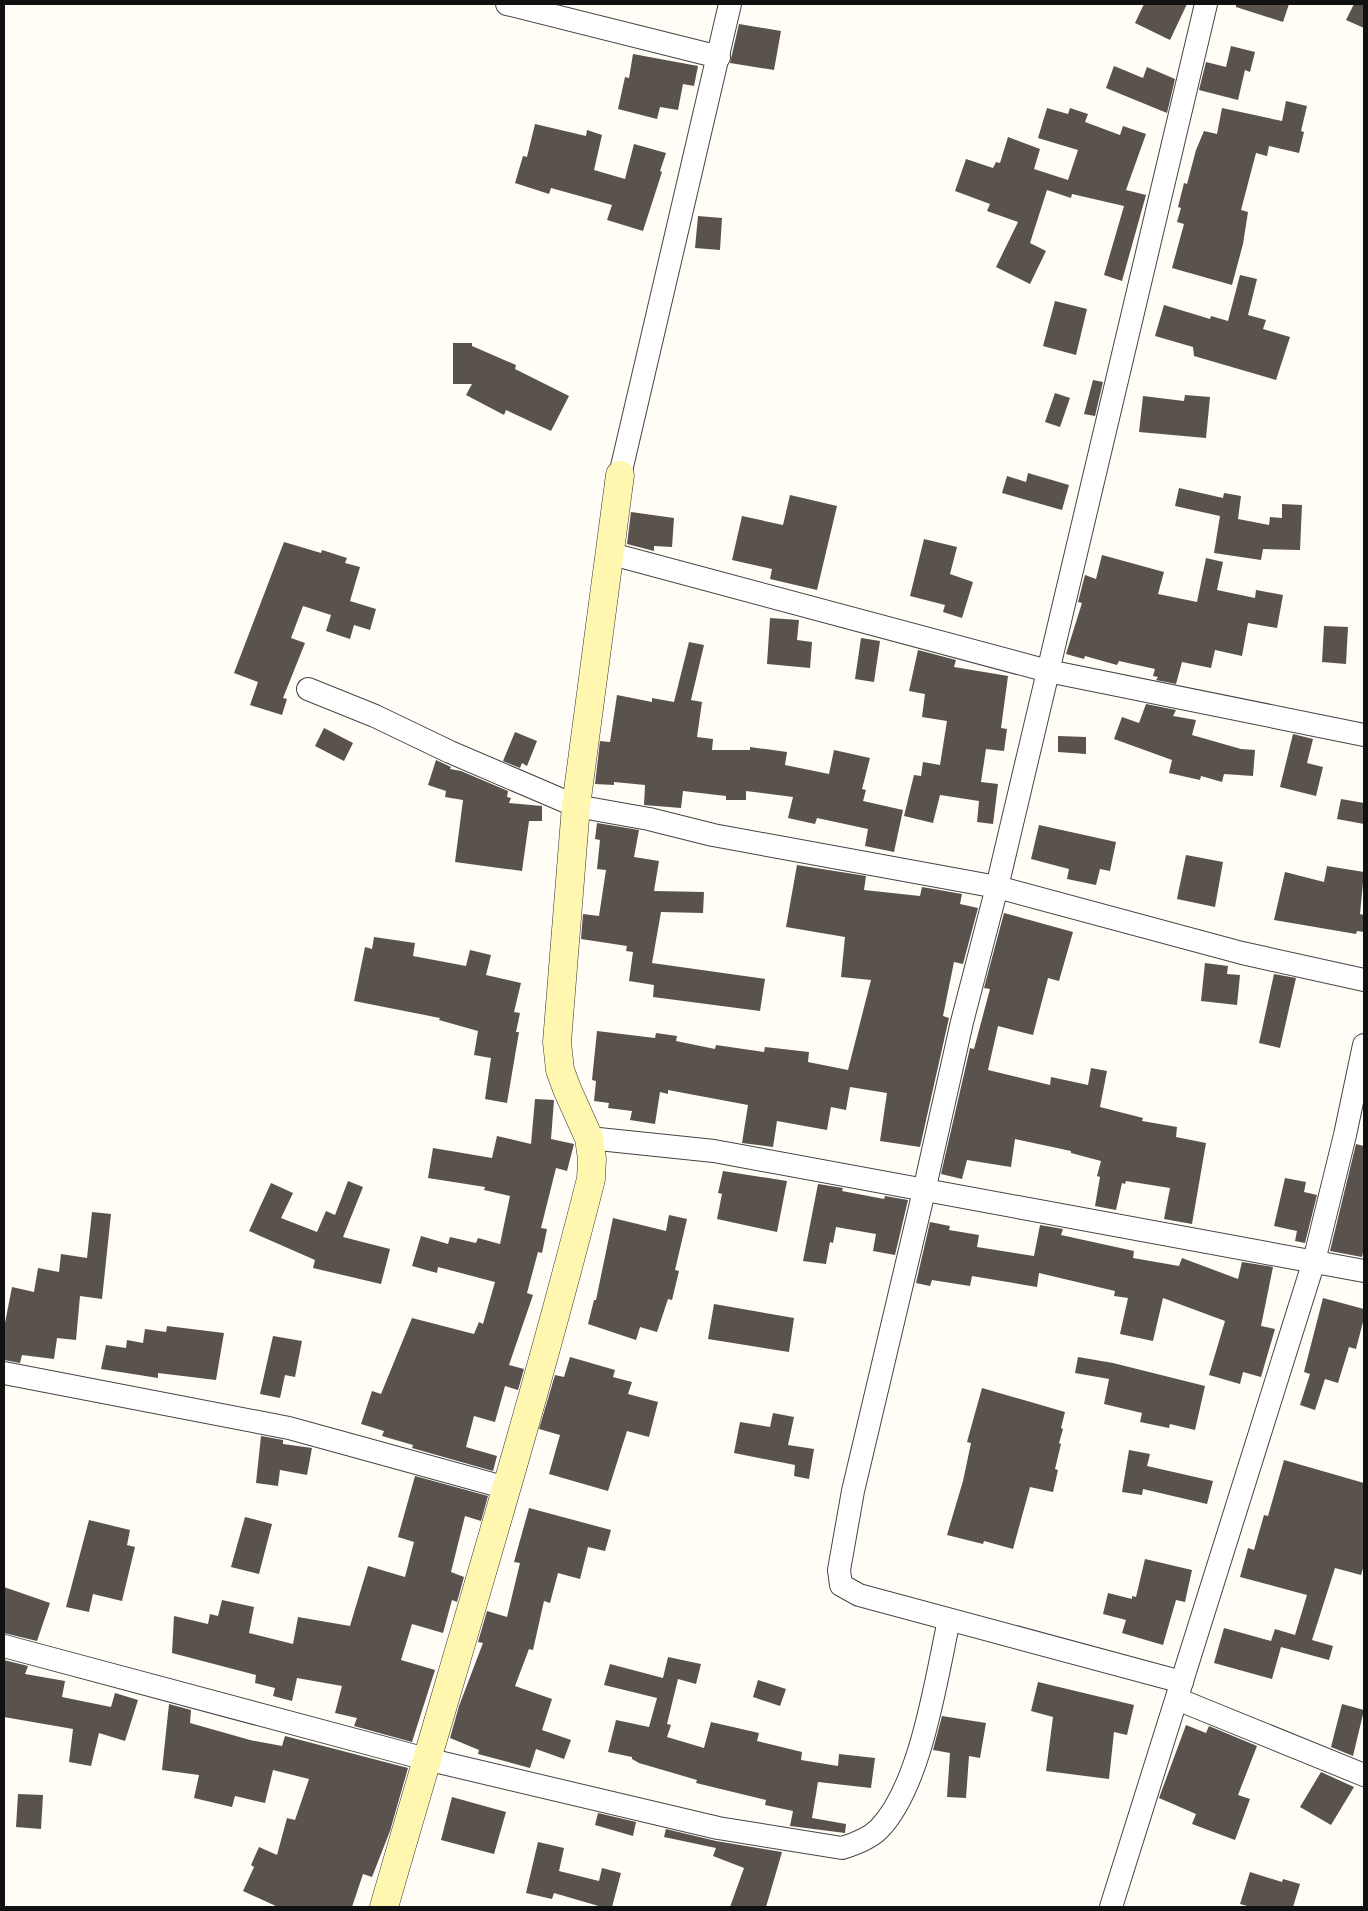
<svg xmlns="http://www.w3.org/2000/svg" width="1368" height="1911" viewBox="0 0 1368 1911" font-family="'Source Serif 4',serif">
<rect width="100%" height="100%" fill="#fffdf5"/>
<g fill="#5a524d">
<polygon points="1144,4 1187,4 1170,40 1135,23"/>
<polygon points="1236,4 1289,4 1283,22 1236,7"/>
<polygon points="1354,4 1364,4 1364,28 1346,20"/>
<polygon points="739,24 781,31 774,70 730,63"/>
<polygon points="1231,46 1255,52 1250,72 1245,70 1238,100 1199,90 1206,62 1226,67"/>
<polygon points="633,54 698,66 694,86 683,84 678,110 660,107 657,119 618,109 625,77 629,78"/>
<polygon points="1114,66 1143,78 1147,67 1175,79 1167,113 1106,88"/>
<polygon points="1286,101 1307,106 1301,131 1304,132 1299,153 1269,146 1267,156 1256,153 1241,210 1248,212 1243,244 1232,285 1172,268 1184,224 1177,222 1181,208 1178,207 1184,183 1187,184 1196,150 1204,131 1217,134 1222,108 1282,121"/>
<polygon points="1047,108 1068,114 1070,108 1088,114 1085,122 1120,135 1123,126 1146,134 1126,190 1146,195 1122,281 1104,275 1124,206 1072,194 1071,198 1047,190 1030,243 1046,251 1030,284 996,267 1018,222 987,211 990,204 955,191 966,159 993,168 996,162 1000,163 1008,137 1040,149 1034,169 1068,180 1078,150 1038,138"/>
<polygon points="535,124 586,136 587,130 602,135 594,170 625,179 634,144 666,153 660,171 662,172 643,231 607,220 612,205 551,188 549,194 515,183 523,156 527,157"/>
<polygon points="698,216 722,218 720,250 695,248"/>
<polygon points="1240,275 1257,279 1248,315 1266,320 1263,329 1290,337 1276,380 1194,356 1193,347 1155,336 1164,305 1210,319 1211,316 1228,321"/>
<polygon points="1055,301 1087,309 1076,355 1043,346"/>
<polygon points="453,343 472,343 472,346 516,365 515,369 569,396 551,431 506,410 504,415 466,395 472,384 453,384"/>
<polygon points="1093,380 1103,382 1095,416 1084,414"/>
<polygon points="1055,393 1070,398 1060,427 1045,422"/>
<polygon points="1185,395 1210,397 1206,438 1139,432 1143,396 1184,401"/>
<polygon points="1028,473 1069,485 1062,510 1002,493 1007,476 1026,482"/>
<polygon points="1179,488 1223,498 1224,493 1241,496 1238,519 1269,525 1270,517 1282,518 1282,504 1302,505 1300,550 1263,549 1261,560 1214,553 1220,516 1175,506"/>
<polygon points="790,495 837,506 817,590 770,579 772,569 732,560 742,516 783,525"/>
<polygon points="631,512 674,518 672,547 654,546 654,551 627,544"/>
<polygon points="924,539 957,547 950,574 973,582 962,618 943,612 945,605 910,596"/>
<polygon points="284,542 321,553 322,550 347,558 345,563 360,567 350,601 376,609 370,630 354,625 350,639 326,631 331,615 303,606 291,638 305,643 283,698 287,699 282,715 250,705 258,682 234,673"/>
<polygon points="1102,555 1164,572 1158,594 1197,602 1206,558 1223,562 1217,590 1255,598 1256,590 1283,595 1277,628 1248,623 1242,656 1215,650 1211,668 1182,662 1176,684 1156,680 1158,677 1153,676 1155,669 1119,661 1117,665 1085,656 1084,659 1066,654 1082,603 1078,602 1085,575 1096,579"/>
<polygon points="770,618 799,620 797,640 812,642 810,668 767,664"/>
<polygon points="1324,626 1348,627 1346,664 1322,662"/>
<polygon points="861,638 880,641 874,682 855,679"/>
<polygon points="689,642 704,645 691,700 702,702 697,737 713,739 712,750 750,750 750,747 787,752 785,765 829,774 834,750 870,758 862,789 866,790 863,801 903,810 894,852 865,846 868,829 817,818 815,824 788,818 793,797 746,791 746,800 726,800 726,796 683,791 681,808 644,805 645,785 614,782 614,785 595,784 600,741 610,742 617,695 652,702 652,698 674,702"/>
<polygon points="918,650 956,660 954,667 1008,676 1001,728 1007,729 1004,751 986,749 981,782 998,784 993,824 977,822 979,801 940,795 933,823 904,816 914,775 921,776 923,762 940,765 947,721 922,717 925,694 909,691"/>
<polygon points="1146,704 1176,710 1173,716 1196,720 1192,735 1241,749 1255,750 1253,776 1224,774 1222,782 1201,776 1200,780 1169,773 1172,760 1114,739 1122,717 1139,723"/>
<polygon points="324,728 353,743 344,761 315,746"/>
<polygon points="515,732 537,741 527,766 522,763 520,768 503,761"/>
<polygon points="1293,734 1313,739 1307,763 1323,767 1316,796 1280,787"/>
<polygon points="1058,736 1086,737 1086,754 1058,752"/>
<polygon points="436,760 451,767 450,769 461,771 508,791 507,797 511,798 509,803 542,806 542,821 529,821 522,871 455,862 463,800 445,797 446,791 428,785"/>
<polygon points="1341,799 1364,803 1364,824 1337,819"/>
<polygon points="597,823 639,830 634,857 659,861 654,891 704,892 703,913 661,912 652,963 765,979 760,1011 653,997 654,985 629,981 633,952 626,951 627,946 581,939 583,914 599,916 606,870 597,869 600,840 595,839"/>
<polygon points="1039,825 1116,842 1110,871 1100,869 1096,885 1067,879 1069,869 1031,859"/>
<polygon points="1186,855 1223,862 1215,907 1177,899"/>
<polygon points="797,865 866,876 864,890 920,896 922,887 962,894 960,904 978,908 963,964 954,962 943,1016 949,1018 920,1147 880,1141 887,1093 850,1087 846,1110 831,1107 827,1130 777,1121 773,1147 742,1143 748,1105 668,1090 668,1094 660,1092 655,1124 630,1120 632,1111 608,1108 609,1103 594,1101 596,1081 592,1080 597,1031 655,1038 656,1033 677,1036 676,1041 715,1049 716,1045 764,1052 765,1047 809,1052 808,1062 848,1070 871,980 841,977 845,937 786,927"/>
<polygon points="1327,866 1364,872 1360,914 1364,915 1364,932 1357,931 1356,934 1274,920 1285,872 1324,882"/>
<polygon points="1004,913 1073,932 1059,981 1048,978 1033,1035 998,1026 988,1070 1050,1085 1051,1077 1088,1085 1091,1068 1107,1071 1100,1107 1143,1118 1142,1121 1177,1127 1176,1137 1206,1143 1192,1224 1164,1219 1170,1188 1126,1181 1125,1184 1122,1183 1116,1210 1095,1206 1100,1177 1097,1176 1101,1161 1071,1153 1071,1151 1015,1139 1011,1167 967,1160 962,1179 941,1174 970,1048 974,1049 990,989 984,988"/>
<polygon points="374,937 415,943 413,956 466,966 470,950 491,955 486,975 521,983 514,1012 520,1013 516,1032 519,1032 507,1103 485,1099 491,1058 474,1055 478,1031 439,1020 440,1018 354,1001 365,947 372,949"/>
<polygon points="1205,963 1228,966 1227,974 1240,975 1237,1005 1201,1001"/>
<polygon points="1274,974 1296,978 1280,1048 1259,1043"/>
<polygon points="535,1099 554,1100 551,1139 574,1144 567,1171 556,1168 541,1228 547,1229 542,1253 538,1252 527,1293 533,1295 509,1365 524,1369 518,1390 505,1386 495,1422 474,1416 466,1447 497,1456 493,1471 412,1448 413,1445 382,1436 384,1431 361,1424 372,1391 381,1394 412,1318 474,1334 479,1322 483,1324 495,1282 438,1267 437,1273 412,1266 421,1236 448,1244 450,1237 476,1243 478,1238 500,1244 510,1196 484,1190 485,1187 428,1178 433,1148 492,1158 497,1136 531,1144"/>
<polygon points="1356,1144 1364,1146 1364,1248 1362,1257 1330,1251"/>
<polygon points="723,1171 787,1181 777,1232 717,1219 722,1194 718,1193"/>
<polygon points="1285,1178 1306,1182 1304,1192 1317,1195 1305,1243 1295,1241 1297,1231 1274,1226"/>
<polygon points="348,1181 363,1187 343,1237 390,1249 381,1284 313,1268 315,1260 249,1231 271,1183 293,1193 281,1218 317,1232 326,1211 335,1215"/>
<polygon points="818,1184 843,1188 842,1191 884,1199 885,1196 908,1200 895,1255 873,1251 876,1234 836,1227 833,1243 830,1242 826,1264 803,1261"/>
<polygon points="92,1212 111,1214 102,1299 80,1296 76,1340 57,1338 54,1359 22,1355 20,1363 4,1360 4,1328 12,1287 34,1292 38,1268 59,1272 61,1254 87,1258"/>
<polygon points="669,1215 687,1219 675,1270 679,1271 672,1300 668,1299 657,1332 640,1327 636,1340 588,1324 594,1300 596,1300 613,1218 666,1231"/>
<polygon points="930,1222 950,1226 949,1230 979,1235 977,1247 1034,1256 1040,1225 1063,1229 1061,1235 1134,1251 1133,1258 1179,1266 1182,1258 1238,1279 1242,1262 1273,1267 1261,1326 1275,1329 1261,1377 1243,1372 1240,1384 1209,1375 1225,1321 1163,1298 1153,1341 1120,1334 1128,1298 1114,1296 1115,1291 1039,1273 1037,1287 972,1276 970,1286 932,1280 930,1286 916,1283"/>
<polygon points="1323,1298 1364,1309 1364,1318 1356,1349 1349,1347 1338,1383 1325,1379 1315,1410 1300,1405 1310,1374 1304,1372"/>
<polygon points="714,1304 794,1318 789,1352 708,1339"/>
<polygon points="167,1326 224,1333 216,1380 158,1373 158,1378 101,1369 106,1345 126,1348 127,1340 143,1343 145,1329 166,1332"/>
<polygon points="273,1336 302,1341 295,1377 285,1375 280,1398 260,1394"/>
<polygon points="570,1357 615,1370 613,1377 632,1382 628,1394 658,1402 649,1437 627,1431 608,1491 549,1474 560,1435 539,1429 555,1375 564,1377"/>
<polygon points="1078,1357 1113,1363 1205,1386 1195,1430 1170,1424 1169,1428 1140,1422 1142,1413 1104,1404 1109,1379 1075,1373"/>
<polygon points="982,1388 1065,1412 1061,1428 1063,1429 1059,1443 1061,1444 1055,1469 1058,1470 1053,1492 1030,1487 1013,1549 984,1541 983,1544 947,1535 963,1481 971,1443 967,1442"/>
<polygon points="773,1413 794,1417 788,1445 814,1449 809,1479 794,1476 795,1465 734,1453 740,1422 770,1427"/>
<polygon points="261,1436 283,1440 283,1444 312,1448 307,1475 280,1470 278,1486 256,1483"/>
<polygon points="1129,1450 1150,1454 1147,1466 1213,1481 1207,1504 1143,1489 1142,1495 1122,1492"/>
<polygon points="1284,1460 1364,1483 1364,1565 1361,1575 1335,1568 1312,1640 1333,1646 1329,1660 1281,1647 1272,1679 1214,1663 1224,1628 1271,1641 1275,1629 1295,1635 1307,1595 1240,1577 1248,1548 1254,1550 1264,1515 1268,1516"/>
<polygon points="415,1476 488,1496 481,1521 465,1516 451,1572 464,1577 457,1602 452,1600 443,1633 412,1624 401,1660 435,1670 412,1742 354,1726 357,1718 335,1713 342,1686 297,1678 292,1701 273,1696 275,1688 255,1683 256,1675 172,1653 174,1616 208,1624 210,1614 218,1616 222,1600 254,1607 249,1633 293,1644 298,1617 350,1626 368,1566 405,1577 414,1542 398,1537"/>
<polygon points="529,1508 611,1530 605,1551 588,1547 580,1579 558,1573 550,1603 544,1601 533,1650 529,1649 515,1686 552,1699 542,1730 571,1740 564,1759 536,1749 530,1768 478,1754 479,1750 450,1738 459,1706 483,1643 478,1642 487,1611 507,1617 520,1563 514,1562"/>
<polygon points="245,1517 272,1524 259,1574 231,1567"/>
<polygon points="89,1520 130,1530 127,1545 135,1547 122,1601 93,1594 89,1612 66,1607"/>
<polygon points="1145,1559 1192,1570 1185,1602 1176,1600 1163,1645 1122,1633 1126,1620 1103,1614 1108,1593 1132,1599 1132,1596 1136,1597"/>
<polygon points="4,1587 50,1603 37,1641 4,1633"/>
<polygon points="668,1657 701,1664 696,1684 678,1679 667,1724 671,1725 667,1737 704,1748 711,1722 759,1733 757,1741 802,1752 801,1760 838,1766 839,1754 875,1758 871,1788 818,1782 812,1818 846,1824 845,1833 790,1826 793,1811 765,1805 766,1800 696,1783 697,1780 639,1763 632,1759 632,1757 608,1752 616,1720 649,1727 657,1698 604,1685 610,1664 663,1678"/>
<polygon points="4,1660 28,1666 25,1674 65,1681 62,1697 111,1707 115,1693 138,1700 125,1741 99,1733 91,1766 69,1762 73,1729 4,1717"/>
<polygon points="758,1680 786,1689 780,1706 753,1697"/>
<polygon points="1038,1682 1134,1705 1127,1735 1114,1732 1109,1779 1046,1771 1053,1717 1031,1711"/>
<polygon points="169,1704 191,1710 190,1723 250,1740 282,1746 285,1736 408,1768 390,1831 372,1877 363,1874 352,1907 278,1907 243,1891 254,1867 251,1865 259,1847 277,1855 287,1818 295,1820 309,1779 273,1770 265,1803 235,1796 232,1807 194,1798 199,1775 162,1770"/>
<polygon points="1342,1704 1364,1710 1353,1756 1331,1747"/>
<polygon points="942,1716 986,1723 980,1758 969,1756 966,1798 947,1797 950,1753 933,1750"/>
<polygon points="1186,1725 1206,1733 1209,1726 1257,1746 1238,1795 1250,1799 1235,1840 1192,1824 1196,1814 1159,1798"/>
<polygon points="1321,1772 1354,1787 1331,1825 1300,1807"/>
<polygon points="18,1794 43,1795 41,1829 16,1827"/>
<polygon points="452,1797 506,1812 494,1854 441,1840"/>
<polygon points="598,1813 636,1822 633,1836 595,1825"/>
<polygon points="666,1829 716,1841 782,1852 766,1907 730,1907 744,1868 713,1856 716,1848 664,1837"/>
<polygon points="538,1842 564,1848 559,1871 599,1881 602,1868 621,1873 612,1907 602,1907 554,1893 552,1899 526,1893"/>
<polygon points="1250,1872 1282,1882 1283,1879 1300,1884 1293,1907 1251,1907 1240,1904"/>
</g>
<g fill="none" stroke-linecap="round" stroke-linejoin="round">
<g stroke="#444" stroke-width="24">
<g id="street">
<polyline points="507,4 719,57"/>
<polyline points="1206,4 997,887 1242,953 1364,980"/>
<polyline points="620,475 730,4"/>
<polyline points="608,553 1048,671 1364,735"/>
<polyline points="308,689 375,716 450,752 576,806 649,819 713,835 997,887 962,1022 924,1191 853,1491 839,1570 841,1585 859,1595 1182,1682"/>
<polyline points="589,1138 714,1151 1364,1271"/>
<polyline points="4,1373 289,1428 507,1488"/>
<path d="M4,1646L426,1759L718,1828L842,1848C855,1844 869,1839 879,1829C921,1786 936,1679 949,1620"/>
<polyline points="1177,1699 1364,1775"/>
<polyline points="1111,1907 1314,1261 1345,1135 1364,1045"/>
</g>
</g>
<g stroke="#333" stroke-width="29">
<path id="secondary" d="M384,1907C454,1664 529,1423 591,1179L592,1159L589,1138L567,1089L560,1070L557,1042L576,806L620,475"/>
</g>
<use href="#street" stroke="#fff" stroke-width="22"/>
<use href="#secondary" stroke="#fff6b0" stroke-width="28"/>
</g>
<rect width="1368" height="1911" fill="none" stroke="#111111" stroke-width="10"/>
</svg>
